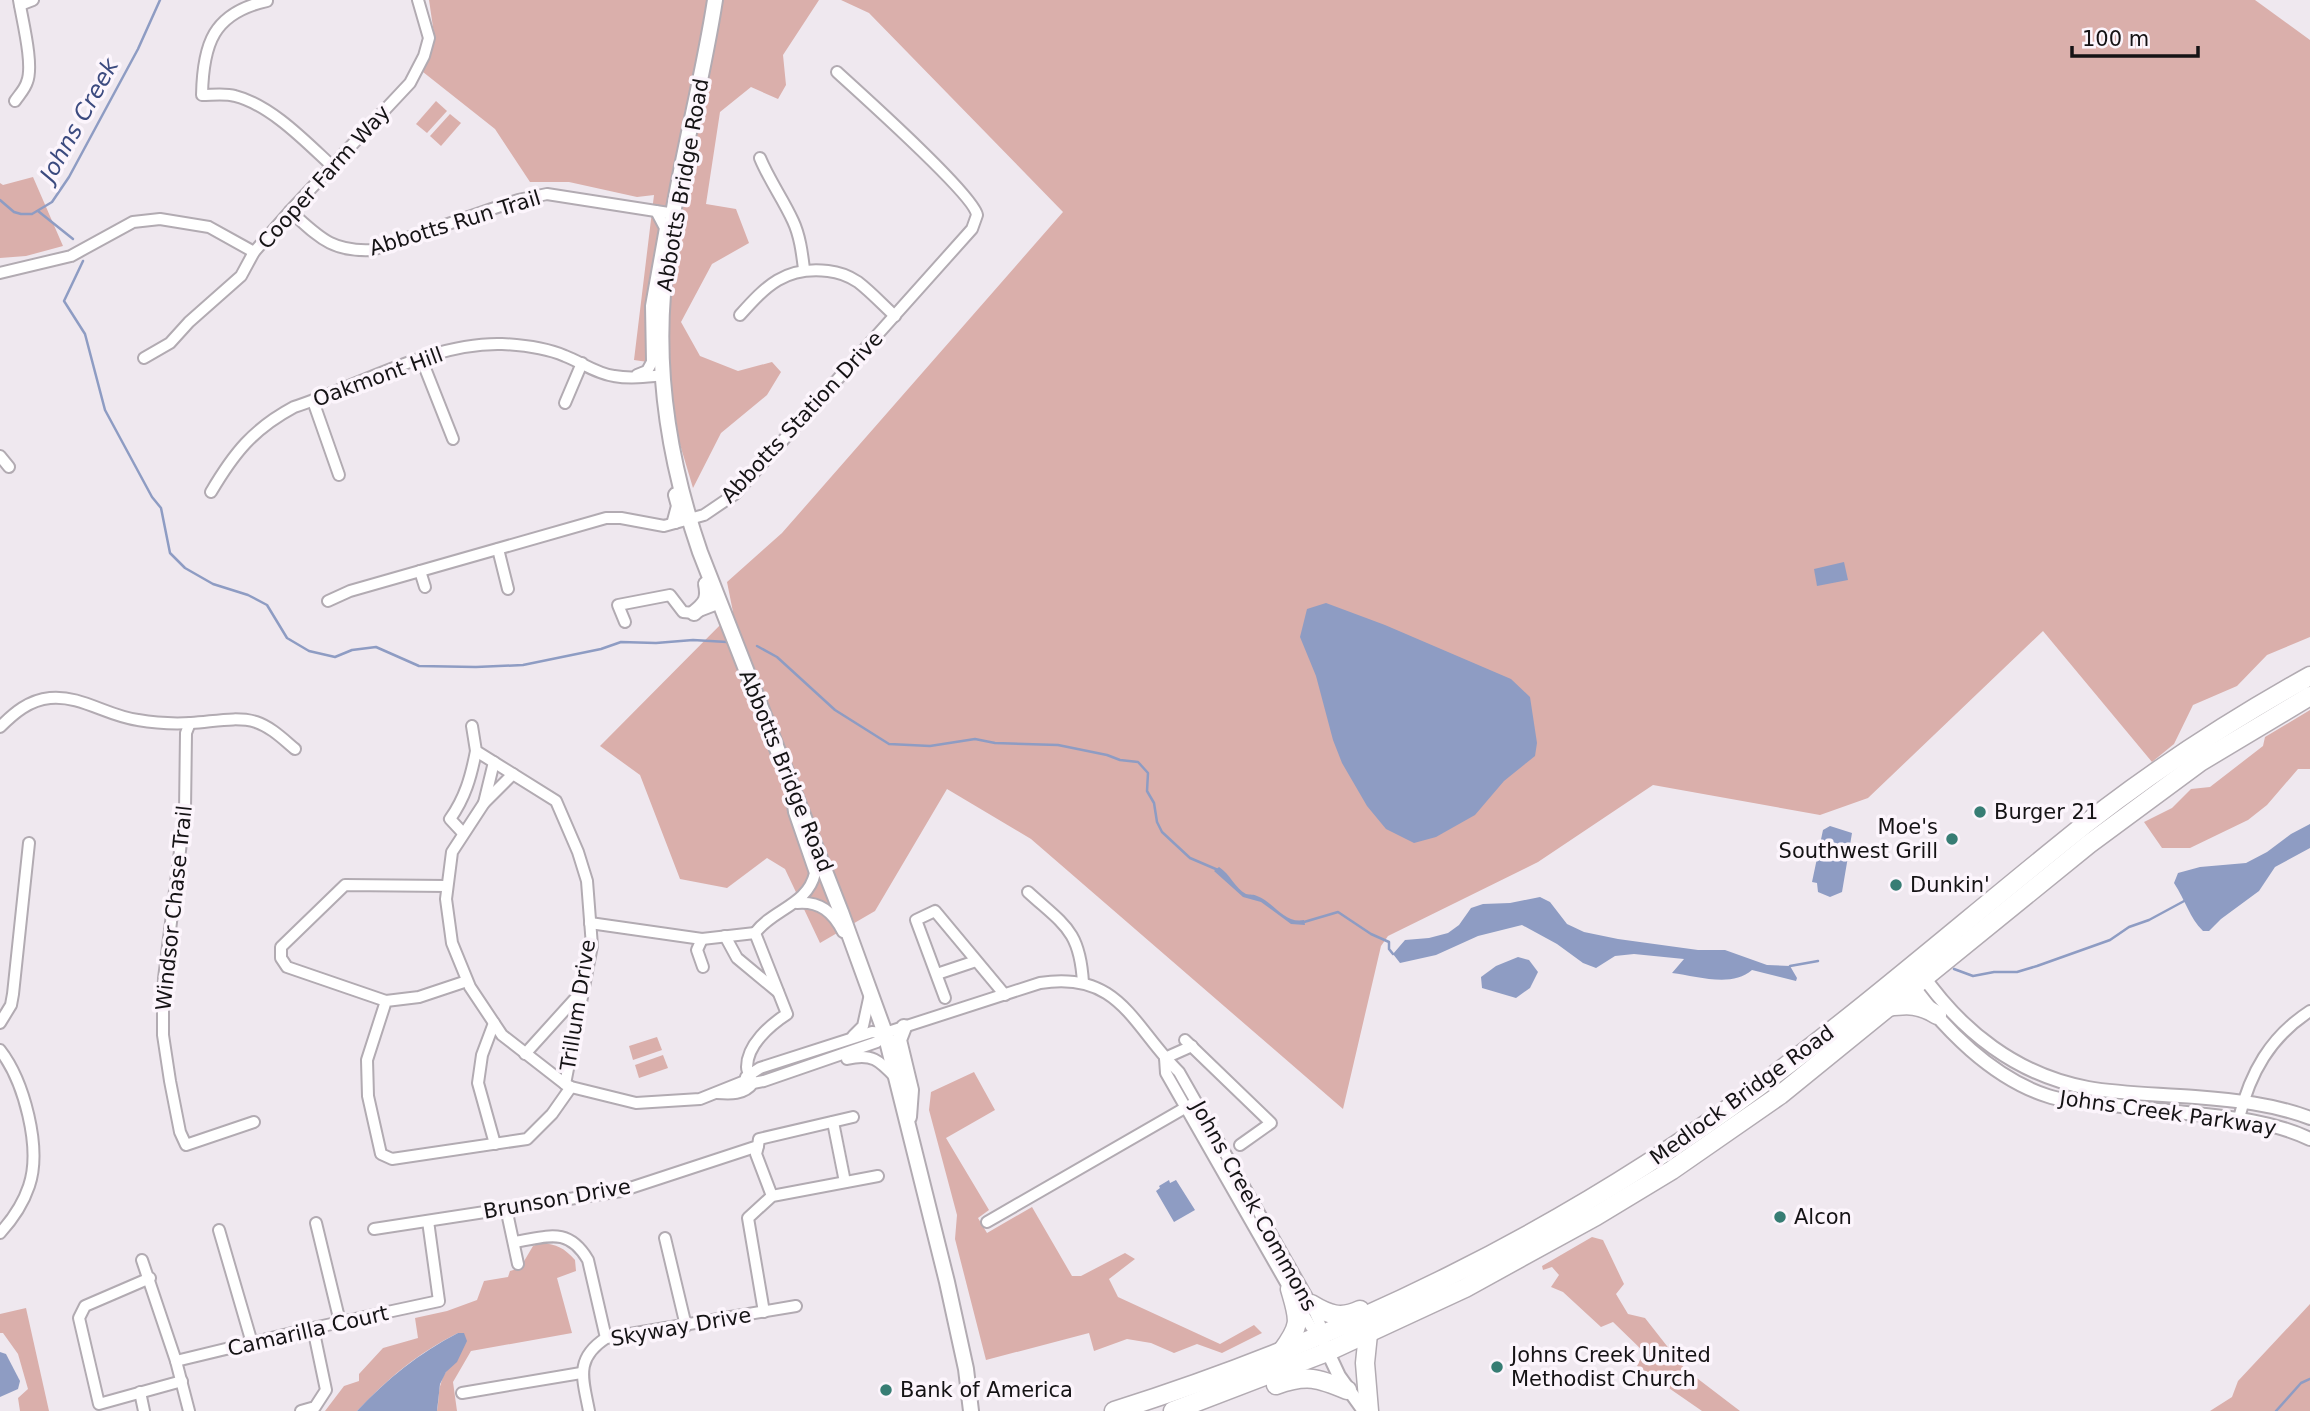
<svg xmlns="http://www.w3.org/2000/svg" width="2310" height="1411" viewBox="0 0 2310 1411" font-family="'DejaVu Sans',sans-serif">
<rect width="100%" height="100%" fill="#efe8ef"/>
<g fill="#daafab">
<polygon points="429,0 819,0 783,55 786,85 778,99 751,87 720,112 706,204 736,209 749,243 712,264 681,322 700,356 738,371 772,362 781,372 767,395 721,433 693,488 679,441 668,365 634,360 654,195 637,197 569,182 530,182 495,129 423,72 434,34"/>
<polygon points="841,0 2255,0 2310,40 2310,637 2267,655 2237,686 2193,705 2174,744 2152,762 2043,631 1868,798 1820,815 1653,785 1538,862 1388,936 1381,946 1343,1109 1031,839 947,789 875,911 820,943 785,869 767,858 727,888 680,879 640,775 600,746 733,612 727,582 782,533 1063,212 869,13"/>
<polygon points="436,101 447,111 427,133 416,124"/>
<polygon points="450,114 461,123 441,146 430,136"/>
<polygon points="33,177 63,246 26,256 0,258 0,183 3,185"/>
<polygon points="2310,710 2310,769 2298,769 2267,805 2248,820 2190,848 2162,848 2144,822 2172,808 2191,789 2210,787 2263,746 2265,737"/>
<polygon points="657,1037 662,1050 633,1060 629,1046"/>
<polygon points="663,1055 668,1068 639,1078 635,1065"/>
<polygon points="974,1072 995,1110 946,1138 989,1210 978,1218 987,1233 1032,1207 1072,1276 1081,1276 1125,1253 1135,1259 1109,1279 1118,1297 1220,1344 1254,1325 1262,1333 1222,1353 1197,1344 1174,1353 1151,1343 1127,1339 1094,1351 1089,1333 986,1360 955,1239 957,1215 929,1110 931,1092"/>
<polygon points="1592,1237 1603,1240 1624,1284 1616,1294 1628,1314 1645,1318 1685,1369 1740,1411 1702,1411 1637,1366 1644,1352 1613,1322 1601,1327 1563,1292 1551,1287 1559,1275 1552,1267 1543,1270 1542,1266"/>
<path d="M541,1243C557,1244 564,1248 575,1260L576,1271L557,1278L572,1333L471,1351L453,1382L457,1411H437C439,1402 438,1391 441,1383C449,1357 463,1371 458,1333C416,1354 389,1378 357,1411H325L344,1386L359,1381V1374L383,1348L418,1338L415,1318L447,1311L477,1300L484,1281L508,1277L510,1271L520,1268L533,1246Z"/>
<polygon points="2310,1304 2310,1411 2210,1411 2232,1397 2238,1381"/>
<polygon points="26,1308 49,1411 20,1411 18,1398 28,1389 18,1354 3,1333 0,1333 0,1314"/>
</g>
<g fill="#8e9cc3">
<polygon points="1844,562 1848,580 1817,586 1814,569"/>
<polygon points="1326,603 1385,625 1511,679 1530,697 1537,743 1535,756 1504,781 1475,815 1436,837 1414,843 1386,829 1367,806 1342,763 1333,740 1316,676 1300,637 1307,609"/>
<path d="M2310,824V848L2275,867L2259,891L2221,919L2209,931H2203C2189,917 2186,901 2174,883L2178,873L2200,867L2246,863L2267,852L2291,834Z"/>
<polygon points="1830,826 1852,833 1842,892 1830,897 1818,892 1817,883 1812,882 1823,830"/>
<path d="M1219,867C1230,874 1235,888 1246,894C1250,895 1254,894 1257,896C1274,902 1284,924 1304,920L1305,925L1291,924L1261,902L1243,897L1214,871Z"/>
<path d="M1540,897L1550,902L1567,924L1584,932L1618,939L1698,950H1725L1767,965L1790,966L1797,978L1796,981L1752,970C1732,988 1697,976 1672,973L1684,959L1634,954L1615,956L1596,968L1583,963L1557,944L1522,925L1478,936L1436,955L1400,963L1393,954L1405,940L1429,938L1448,933L1459,925L1471,908L1483,904L1510,903Z"/>
<polygon points="1518,957 1529,960 1538,972 1530,988 1516,998 1482,988 1481,977 1496,966"/>
<polygon points="1169,1180 1170,1183 1176,1180 1195,1210 1174,1222 1156,1191 1160,1188 1159,1186"/>
<path d="M458,1333H464L467,1341L457,1362L446,1372L440,1384L437,1411H357C387,1379 419,1353 458,1333Z"/>
<polygon points="0,1352 6,1354 20,1381 18,1389 0,1397"/>
</g>
<g fill="none" stroke-linecap="round" stroke-linejoin="round">
<g stroke="#8e9cc3" stroke-width="2.5">
<polyline points="0,200 14,212 21,214 32,214 52,202 69,177 138,49 160,0"/>
<polyline points="38,211 73,239"/>
<polyline points="83,261 64,301 85,334 105,410 152,497 161,508 170,553 185,568 213,584 248,595 267,605 287,638 309,651 335,657 352,650 376,647 419,666 476,667 523,665 601,649 621,642 656,643 693,640 727,642"/>
<polyline points="757,646 777,657 835,710 889,744 930,746 975,739 995,743 1058,745 1107,755 1120,760 1138,762 1148,773 1147,791 1154,803 1157,822 1162,832 1190,858 1218,870"/>
<polyline points="1304,922 1338,912 1371,934 1389,942 1389,949 1393,954"/>
<polyline points="1790,966 1818,961"/>
<polyline points="1954,969 1973,976 1994,972 2017,972 2037,966 2110,940 2129,927 2149,920 2186,900"/>
<polyline points="2276,1411 2301,1383 2310,1379"/>
</g>
<g stroke="#b2abb2" stroke-width="14">
<g id="minor">
<path d="M267,1C213,13 203,44 202,95C212,95 225,93 235,96C271,105 306,142 332,166"/>
<polyline points="20,5 33,0"/>
<path d="M15,101C19,95 25,89 27,82C34,65 22,19 19,0"/>
<path d="M760,158C769,180 783,199 793,221C800,236 802,253 804,269"/>
<path d="M290,211C319,237 331,252 372,250L518,200L547,194L675,214"/>
<polyline points="0,273 71,256 133,222 160,219 209,227 254,252"/>
<path d="M740,315C766,286 785,266 828,271C838,272 849,276 858,282C871,292 883,305 895,316"/>
<polyline points="144,358 170,343 189,322 241,276 254,252 290,211 410,83 424,56 429,38 418,0"/>
<polyline points="421,358 453,439"/>
<polyline points="637,375 647,371 652,362 651,306 665,228 656,211"/>
<polyline points="313,401 339,475"/>
<polyline points="565,403 582,363"/>
<polyline points="0,456 9,467"/>
<path d="M211,492C234,453 253,429 294,407C359,386 432,342 502,344C522,345 546,348 565,356C581,362 597,374 614,376C630,379 646,377 662,375"/>
<polyline points="498,549 508,589"/>
<polyline points="420,571 425,587"/>
<path d="M328,601L350,591L606,518H621L664,526L704,515L735,494L972,229L977,215C975,196 859,92 837,72"/>
<polyline points="625,622 618,605 670,595 683,612 694,613 720,603"/>
<polyline points="190,723 186,733 185,811 164,978 163,1007 163,1035 170,1081 180,1132 186,1145 254,1122"/>
<polyline points="472,726 476,751 556,801 578,852 587,881 592,946 565,1084"/>
<path d="M0,727C14,713 29,700 50,698C81,695 107,716 138,720C155,723 173,724 191,723C212,722 236,716 256,722C271,727 283,739 295,749"/>
<path d="M513,774L484,803L452,852L446,899L452,943L470,987L502,1035L565,1084L571,1087L636,1103L700,1099L745,1081L746,1077L760,1068L872,1032L885,1033L1040,983C1120,970 1133,1027 1179,1072L1311,1304L1320,1324V1336"/>
<polyline points="484,803 494,762"/>
<path d="M463,833L450,819C465,798 471,777 476,751"/>
<path d="M1028,892C1064,925 1080,930 1083,983"/>
<path d="M797,903C820,901 833,912 843,932"/>
<polyline points="590,923 702,939 755,933"/>
<polyline points="725,936 737,958 778,992"/>
<polyline points="702,939 697,950 703,967"/>
<polyline points="937,974 976,961"/>
<polyline points="467,981 419,997 386,1001 367,1060 368,1096 381,1154 392,1159 527,1139 552,1114 571,1087"/>
<polyline points="945,998 916,920 935,911 1005,995"/>
<polyline points="386,1001 287,967 281,958 281,947 345,885 447,886"/>
<polyline points="0,1023 11,1005 13,994 29,843"/>
<polyline points="494,1023 482,1055 478,1083 495,1144"/>
<polyline points="853,1036 863,1026 870,994"/>
<polyline points="1185,1040 1271,1123 1240,1145"/>
<path d="M0,1050C24,1081 42,1148 29,1186C23,1204 12,1220 0,1233"/>
<polyline points="525,1054 582,991"/>
<polyline points="1165,1058 1166,1073 1311,1327 1320,1336"/>
<polyline points="1165,1058 1192,1046"/>
<path d="M847,1059C872,1053 879,1060 896,1078"/>
<path d="M753,1083C751,1078 747,1072 747,1067C747,1045 770,1025 787,1014L755,933C773,909 808,905 815,873L794,812L792,798"/>
<path d="M717,1093C730,1094 744,1095 753,1083L764,1081L877,1042L885,1033"/>
<path d="M2239,1118C2250,1073 2270,1037 2310,1011"/>
<polyline points="833,1122 845,1182"/>
<polyline points="758,1146 756,1154 772,1196"/>
<polyline points="506,1208 518,1264"/>
<polyline points="987,1222 1190,1105"/>
<polyline points="316,1223 340,1322"/>
<polyline points="374,1229 621,1191 758,1146 759,1139 853,1117"/>
<polyline points="219,1230 252,1343"/>
<polyline points="665,1238 686,1326"/>
<path d="M515,1242C547,1237 568,1226 588,1260L606,1338"/>
<polyline points="142,1260 176,1361 189,1411"/>
<polyline points="150,1278 85,1306 79,1318 99,1404 182,1381"/>
<polyline points="764,1312 748,1218 772,1196 878,1176"/>
<polyline points="176,1361 313,1328 439,1301 428,1221"/>
<polyline points="140,1392 144,1411"/>
<polyline points="462,1393 581,1373"/>
<polyline points="301,1411 315,1407 326,1390 313,1328"/>
<path d="M589,1411C583,1379 574,1359 606,1338L796,1306"/>
</g>
</g>
<g stroke="#b2abb2" stroke-width="16">
<g id="tertiary">
<path d="M1921,973C1961,1031 2017,1075 2088,1088C2122,1094 2159,1094 2195,1097C2234,1100 2273,1104 2310,1118"/>
<path d="M1910,982C1944,1029 1992,1078 2048,1096C2066,1102 2087,1102 2106,1104C2136,1108 2166,1111 2196,1114C2235,1118 2274,1122 2310,1139"/>
<polyline points="1325,1346 1339,1376 1364,1411"/>
</g>
</g>
<g stroke="#b2abb2" stroke-width="18">
<g id="secondary">
<path d="M715,0C700,98 670,195 663,294C656,383 671,468 700,552L841,912L885,1033L947,1282L966,1369L971,1411"/>
<polyline points="675,521 679,506 676,495"/>
<path d="M694,613C706,603 709,599 706,584"/>
<polyline points="904,1027 899,1040 911,1090 909,1117"/>
</g>
</g>
<g stroke="#b2abb2" stroke-width="21">
<g id="trunk">
<path d="M1888,1007C1908,1004 1920,1004 1937,1015"/>
<path d="M1311,1304C1329,1315 1341,1319 1360,1310"/>
<polyline points="1368,1334 1365,1363 1369,1411"/>
<path d="M1282,1351C1302,1324 1299,1320 1290,1289"/>
<path d="M1276,1385C1307,1374 1318,1378 1347,1390"/>
<path d="M1114,1411C1343,1339 1565,1231 1758,1087C1861,1011 1958,927 2057,847C2133,784 2224,724 2310,676"/>
<polyline points="1173,1411 1327,1352 1465,1288 1596,1216 1672,1170 1780,1095 2089,844 2200,762 2310,696"/>
</g>
</g>
<use href="#minor" stroke="#fff" stroke-width="10"/>
<use href="#tertiary" stroke="#fff" stroke-width="12"/>
<use href="#secondary" stroke="#fff" stroke-width="14"/>
<use href="#trunk" stroke="#fff" stroke-width="18"/>
</g>
<g fill="#377d74" stroke="#fcf5fc" stroke-width="2.5">
<circle cx="1980" cy="812" r="7"/>
<circle cx="1952" cy="839" r="7"/>
<circle cx="1896" cy="885" r="7"/>
<circle cx="1780" cy="1217" r="7"/>
<circle cx="1497" cy="1367" r="7"/>
<circle cx="886" cy="1390" r="7"/>
</g>
<g text-anchor="middle" stroke-width="7" stroke-linejoin="round" paint-order="stroke">
<g font-size="21" fill="#151315" stroke="#fcf5fc">
<text transform="translate(324 177) rotate(-48)" y="7">Cooper Farm Way</text>
<text transform="translate(683 185) rotate(-80)" y="7">Abbotts Bridge Road</text>
<text transform="translate(455 223) rotate(-17)" y="7">Abbotts Run Trail</text>
<text transform="translate(378 377) rotate(-20)" y="7">Oakmont Hill</text>
<text transform="translate(802 417) rotate(-47)" y="7">Abbotts Station Drive</text>
<text transform="translate(786 771) rotate(68)" y="7">Abbotts Bridge Road</text>
<text transform="translate(174 908) rotate(-84)" y="7">Windsor Chase Trail</text>
<text transform="translate(578 1005) rotate(-81)" y="7">Trillum Drive</text>
<text transform="translate(1742 1095) rotate(-36)" y="7">Medlock Bridge Road</text>
<text transform="translate(2168 1113) rotate(8)" y="7">Johns Creek Parkway</text>
<text transform="translate(557 1199) rotate(-10)" y="7">Brunson Drive</text>
<text transform="translate(1254 1206) rotate(61)" y="7">Johns Creek Commons</text>
<text transform="translate(681 1327) rotate(-10)" y="7">Skyway Drive</text>
<text transform="translate(308 1331) rotate(-13)" y="7">Camarilla Court</text>
</g>
<g font-size="21" fill="#151315" stroke="#fcf5fc" text-anchor="start">
<text x="1994" y="819">Burger 21</text>
<text x="1938" y="834" text-anchor="end">Moe's<tspan x="1938" dy="24">Southwest Grill</tspan></text>
<text x="1910" y="892">Dunkin'</text>
<text x="1794" y="1224">Alcon</text>
<text x="1511" y="1362">Johns Creek United<tspan x="1511" dy="24">Methodist Church</tspan></text>
<text x="900" y="1397">Bank of America</text>
</g>
<g font-size="23" font-style="italic" fill="#3b4a7f" stroke="#fcf5fc">
<text transform="translate(79 120) rotate(-61)" y="8">Johns Creek</text>
</g>
</g>
<path d="M2072 46v10h126v-10" fill="none" stroke="#151315" stroke-width="3.5"/>
<text x="2082" y="46" font-size="21" fill="#151315" stroke="#fcf5fc" stroke-width="5" paint-order="stroke">100 m</text>
</svg>
